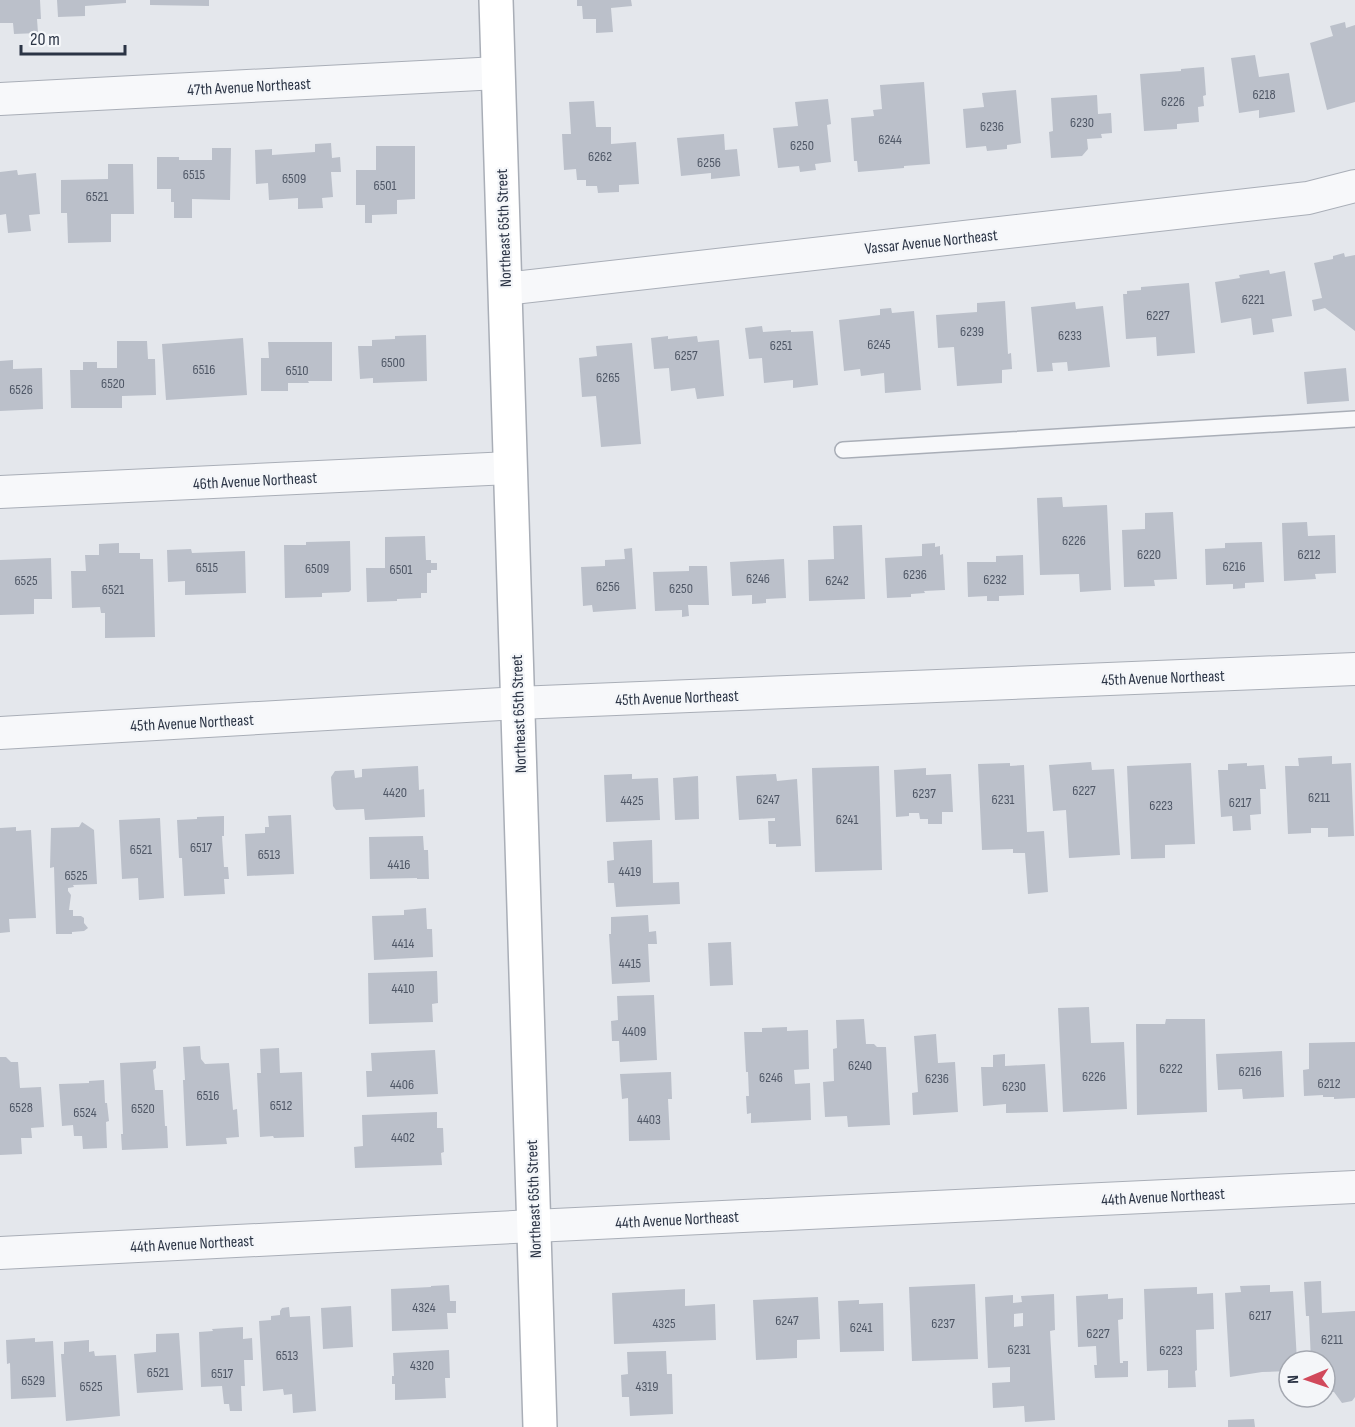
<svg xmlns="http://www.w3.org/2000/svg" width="1355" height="1427" viewBox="0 0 1355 1427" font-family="'Sofia Sans Condensed',sans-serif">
<rect width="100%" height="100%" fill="#e4e7ec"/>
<g fill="#bbc0ca" fill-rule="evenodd">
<polygon points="0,0 40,0 41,19 37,19 38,33 14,34 13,23 0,23"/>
<polygon points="57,0 126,0 126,3 85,6 85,16 58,17"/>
<polygon points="150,0 209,0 209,6 150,5"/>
<polygon points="577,0 631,0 632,6 611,8 613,32 596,33 596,19 583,19 582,6 577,6"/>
<polygon points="1345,22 1346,28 1355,25 1355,102 1327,110 1310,43 1333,36 1330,26"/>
<polygon points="1255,55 1259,77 1289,73 1295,112 1259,118 1259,110 1239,113 1231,58"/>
<polygon points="1204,67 1206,95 1203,96 1204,106 1198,107 1199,122 1177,124 1177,129 1144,131 1140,74 1181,71 1181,69"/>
<polygon points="924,82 930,164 904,166 904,168 858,172 857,161 854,161 851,118 874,116 873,110 882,109 880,85"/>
<polygon points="1016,90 1021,143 1007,145 1007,149 987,151 986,146 966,148 963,109 984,107 982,93"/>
<polygon points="1097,95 1098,114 1111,113 1112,133 1101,134 1102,138 1087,139 1088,149 1082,156 1051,158 1049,132 1053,131 1051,98"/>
<polygon points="828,99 831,124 827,125 831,162 815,164 816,170 800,172 799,166 778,168 773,128 798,126 795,102"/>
<polygon points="594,101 596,127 611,127 611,144 636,142 639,184 619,185 619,192 598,193 597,186 586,186 586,180 577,180 576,169 564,170 562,134 571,134 569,102"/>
<polygon points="724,134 725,150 737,149 740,176 711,179 711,173 681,176 677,138"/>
<polygon points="331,143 332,158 340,157 341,172 331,172 333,197 322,198 323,208 298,209 298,198 269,200 268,183 256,184 255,150 272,149 272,155 315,152 315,144"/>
<polygon points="376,146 415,146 415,199 397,200 397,214 372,215 372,223 365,223 365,205 356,205 356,170 376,170"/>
<polygon points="212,148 231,148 230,200 192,199 192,218 174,218 174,202 171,202 171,189 157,189 157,157 179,157 179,160 212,160"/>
<polygon points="108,164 133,164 134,214 111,214 111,242 68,243 67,213 61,213 61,180 108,179"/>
<polygon points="17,170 18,175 36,173 40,214 29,215 31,231 8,233 6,214 0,215 0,172"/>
<polygon points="1344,253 1345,257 1355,255 1355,331 1325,308 1314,311 1312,300 1322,298 1314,263 1333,259 1333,256"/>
<polygon points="1269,270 1270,274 1285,271 1292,316 1272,319 1274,332 1253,335 1251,318 1221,323 1215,282 1240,278 1239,275"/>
<polygon points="1189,283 1195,353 1157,356 1156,337 1126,339 1123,294 1127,294 1127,291 1141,290 1141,287"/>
<polygon points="1005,301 1008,354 1011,353 1012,369 1002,370 1002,383 957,386 954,347 938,348 936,315 977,312 977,303"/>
<polygon points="1075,302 1076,309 1103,306 1110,367 1068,371 1067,362 1052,363 1053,371 1037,372 1031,307"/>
<polygon points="891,308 892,313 914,311 921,390 885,393 884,373 861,376 860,369 844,371 839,320 880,315 880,309"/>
<polygon points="762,326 763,332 791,330 791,332 813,331 818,385 793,388 793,380 764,383 762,358 749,359 745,328"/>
<polygon points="426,335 427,381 373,383 373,378 360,379 358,346 372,346 372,340 395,339 395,336"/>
<polygon points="668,336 668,339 697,336 698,342 719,340 724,396 697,399 695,388 671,391 669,368 654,369 651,338"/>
<polygon points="243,338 247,395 166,400 162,344"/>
<polygon points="117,341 147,341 148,359 155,359 156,395 122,396 122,408 71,408 70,370 83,370 83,362 97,362 97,368 117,368"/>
<polygon points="268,342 332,342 332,381 308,381 309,383 288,383 288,391 261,391 261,358 269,358"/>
<polygon points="632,343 641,444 601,447 596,396 582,397 579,358 597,356 596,346"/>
<polygon points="13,360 13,369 42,368 43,409 0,411 0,361"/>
<polygon points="1346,368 1349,401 1307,404 1304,372"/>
<polygon points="1062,497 1063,507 1107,505 1111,590 1080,592 1079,574 1040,575 1037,498"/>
<polygon points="1173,512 1177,579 1154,580 1155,586 1124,587 1122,530 1145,529 1145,513"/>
<polygon points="1307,522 1308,536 1335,535 1336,573 1315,574 1316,579 1284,581 1282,523"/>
<polygon points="862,525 865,599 809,601 808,560 834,559 833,526"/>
<polygon points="425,536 426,560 431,560 431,563 437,563 437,570 431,570 431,573 427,573 427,593 421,593 421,598 397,599 397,601 367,602 366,568 385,568 385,537"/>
<polygon points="350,541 351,590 349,592 322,593 322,597 285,598 284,545 306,545 306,542"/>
<polygon points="1262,542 1264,582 1245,583 1245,588 1233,589 1233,584 1206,585 1205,549 1225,548 1225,543"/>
<polygon points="119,543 119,553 140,553 140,559 153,559 155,637 105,638 105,613 101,613 100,607 72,608 71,571 86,571 85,555 99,555 99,544"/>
<polygon points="935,543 935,547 940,546 940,555 943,554 945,590 924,591 925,593 911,594 911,597 887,598 885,558 922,556 922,544"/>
<polygon points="632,548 636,609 593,612 592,605 583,606 581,567 605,566 605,560 625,559 624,549"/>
<polygon points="191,549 192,553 245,551 246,593 185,595 185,581 168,582 167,550"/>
<polygon points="1023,555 1024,595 999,596 999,601 987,601 987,596 968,597 967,562 996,562 996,556"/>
<polygon points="51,558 52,599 34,599 34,614 0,615 0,560"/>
<polygon points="784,559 786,598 766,599 766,603 752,604 752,595 732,596 730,562"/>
<polygon points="689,566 707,566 709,605 688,605 689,616 682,617 682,610 655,611 653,572 689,571"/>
<polygon points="1332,756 1332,764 1351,763 1354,836 1328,837 1328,828 1311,828 1311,833 1288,834 1285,766 1299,766 1298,758"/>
<polygon points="1091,762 1092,770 1114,769 1120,855 1069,858 1066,810 1053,811 1049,765"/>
<polygon points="1010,763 1010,766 1024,765 1027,832 1044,831 1048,892 1028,894 1025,853 1013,853 1013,849 982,850 978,764"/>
<polygon points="1191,763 1195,844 1165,845 1165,858 1131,859 1127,766"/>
<polygon points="1247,763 1247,766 1264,765 1266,789 1260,789 1261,814 1250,815 1251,830 1233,831 1232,816 1221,817 1218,770 1228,770 1228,764"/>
<polygon points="418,766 419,790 424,789 425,817 365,820 364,809 336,810 333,806 331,777 335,771 354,770 355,778 362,777 362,769"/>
<polygon points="879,766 882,870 815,872 812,768"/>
<polygon points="926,768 926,775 951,774 953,812 942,812 942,824 928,824 928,819 920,819 919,813 909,813 909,816 896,817 894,770"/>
<polygon points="632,774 632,779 658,778 660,820 606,822 604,775"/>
<polygon points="776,774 777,781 797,779 801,846 776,847 776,844 769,844 768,821 775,821 775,818 739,820 736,776"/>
<polygon points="698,776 699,819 675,820 673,778"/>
<polygon points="291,815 294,874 247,876 245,834 265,833 265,827 269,827 268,816"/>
<polygon points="224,816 224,836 222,836 224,867 228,867 229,879 224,879 225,894 184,896 182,858 179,858 177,820 197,819 197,817"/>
<polygon points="160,818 164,898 139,900 138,878 122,879 119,820"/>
<polygon points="82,822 94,830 97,884 73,885 74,887 68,888 68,891 71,895 69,910 73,910 73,916 81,916 84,918 84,923 88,928 84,931 72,932 72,934 56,934 54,867 50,868 51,828 79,827"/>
<polygon points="16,827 16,831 31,830 36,918 9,919 10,932 0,933 0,828"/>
<polygon points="423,836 424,850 428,850 429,879 417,879 417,878 370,879 369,837"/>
<polygon points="652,840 653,883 679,882 680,904 616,907 614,883 608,883 607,861 614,860 613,842"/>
<polygon points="426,908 427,929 432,929 433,957 374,960 372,916 404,915 404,910"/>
<polygon points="648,915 649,932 656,931 657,944 648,944 650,982 612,984 609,934 611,934 611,917"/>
<polygon points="731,942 733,985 710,986 708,943"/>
<polygon points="437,971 438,1003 432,1004 433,1022 369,1024 368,973"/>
<polygon points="654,995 657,1060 620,1062 619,1041 612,1041 611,1021 618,1020 617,996"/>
<polygon points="1089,1007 1091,1043 1124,1042 1127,1109 1063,1112 1058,1008"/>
<polygon points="864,1019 866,1044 874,1044 877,1047 886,1047 890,1125 848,1127 847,1116 825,1117 823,1082 834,1081 833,1049 837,1048 836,1020"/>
<polygon points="1166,1019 1205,1019 1207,1112 1137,1115 1136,1024 1165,1024"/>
<polygon points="787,1027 787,1031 808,1030 809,1069 794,1070 795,1084 810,1083 811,1120 751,1123 751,1113 747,1114 746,1096 749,1096 748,1072 746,1072 744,1032 762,1032 762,1028"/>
<polygon points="936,1034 938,1063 955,1062 958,1112 913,1115 912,1093 918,1092 914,1036"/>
<polygon points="1355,1042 1355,1098 1334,1099 1334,1097 1323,1097 1323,1095 1304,1096 1303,1070 1309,1069 1309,1043"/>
<polygon points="200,1046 201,1059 205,1064 229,1063 233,1110 237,1109 239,1137 226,1138 227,1144 186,1146 183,1080 185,1080 183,1047"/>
<polygon points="279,1048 280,1073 302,1072 304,1137 274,1138 273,1136 260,1137 257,1073 261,1073 260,1049"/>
<polygon points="435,1050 438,1094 367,1097 366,1071 372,1071 371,1053"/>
<polygon points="1282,1051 1284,1097 1243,1099 1242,1089 1218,1090 1216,1054"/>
<polygon points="1005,1054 1005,1066 1045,1064 1048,1112 1006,1113 1006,1104 983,1106 981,1067 993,1067 993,1055"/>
<polygon points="0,1057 6,1057 11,1062 18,1062 20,1088 41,1087 44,1127 31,1128 32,1138 21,1138 22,1154 0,1155"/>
<polygon points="156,1061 156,1068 153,1070 155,1090 163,1090 165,1126 167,1126 168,1148 122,1150 121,1134 123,1134 120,1063"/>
<polygon points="671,1072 672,1099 668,1099 670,1140 629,1141 628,1098 622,1099 620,1074"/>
<polygon points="104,1080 105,1103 107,1103 109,1121 106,1122 107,1148 83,1149 82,1136 74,1136 73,1125 62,1126 59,1084 89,1083 89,1081"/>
<polygon points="437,1112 437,1128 443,1128 444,1152 441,1153 442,1165 355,1168 354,1147 363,1146 362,1115"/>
<polygon points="1321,1281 1322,1313 1355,1311 1355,1397 1352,1401 1342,1403 1334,1392 1325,1392 1325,1361 1311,1361 1309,1316 1306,1316 1304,1282"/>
<polygon points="975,1284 978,1359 912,1361 909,1287"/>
<polygon points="449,1285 450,1301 456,1301 456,1313 447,1313 448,1329 392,1331 391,1289 431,1287 431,1286"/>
<polygon points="1270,1285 1270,1292 1293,1291 1297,1361 1289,1361 1289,1371 1262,1372 1230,1377 1225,1293 1241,1292 1240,1286"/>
<polygon points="1197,1287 1197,1294 1213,1293 1214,1329 1196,1330 1197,1370 1195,1371 1196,1387 1168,1388 1168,1370 1147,1371 1144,1289"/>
<polygon points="685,1289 685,1306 715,1304 716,1340 614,1344 612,1293"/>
<path d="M1054,1294L1055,1330L1050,1331L1055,1420L1025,1422L1024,1406L993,1408L992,1383L1010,1382V1367L988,1368L985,1297L1013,1295V1303L1022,1302L1021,1296ZM1023,1313V1326L1014,1327V1314Z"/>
<polygon points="1108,1294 1108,1299 1123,1298 1123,1319 1118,1320 1120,1363 1123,1363 1123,1361 1128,1361 1128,1377 1095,1378 1094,1365 1097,1365 1096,1346 1078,1347 1076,1296"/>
<polygon points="818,1297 820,1339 797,1340 797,1358 756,1360 753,1300"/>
<polygon points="859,1300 859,1304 883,1303 884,1351 840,1352 838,1301"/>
<polygon points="351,1306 353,1347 323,1349 321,1308"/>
<polygon points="289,1307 290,1317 310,1316 316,1411 293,1413 292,1394 284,1395 283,1389 263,1391 259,1321 271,1320 271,1316 280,1315 280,1311 282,1308"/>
<polygon points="243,1327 243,1339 252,1338 253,1360 244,1360 245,1386 241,1386 242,1411 230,1411 229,1404 224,1404 222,1386 201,1387 199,1332 213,1331 212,1329"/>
<polygon points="179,1333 183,1390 137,1393 134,1354 156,1352 156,1334"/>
<polygon points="35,1338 35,1342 53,1341 56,1397 11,1399 10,1363 7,1364 6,1340"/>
<polygon points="89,1340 89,1352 94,1351 95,1356 116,1355 120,1416 66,1421 61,1354 64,1354 64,1342"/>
<polygon points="449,1350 450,1378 445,1378 446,1398 395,1400 395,1384 392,1384 392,1376 394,1376 393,1353"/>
<polygon points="666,1351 667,1374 672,1374 673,1414 630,1416 629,1397 622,1397 621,1375 628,1374 627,1352"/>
<polygon points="1254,1419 1255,1427 1228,1427 1228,1420"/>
</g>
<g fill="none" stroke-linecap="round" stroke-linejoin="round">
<g stroke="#a9aeb7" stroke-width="18">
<polyline id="lane" points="843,450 1355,419"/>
</g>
<g stroke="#a9aeb7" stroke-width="34">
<g id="street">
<polyline points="0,99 498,73"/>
<polyline points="505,289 1308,198 1355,186"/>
<polyline points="0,492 510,468"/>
<polyline points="0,733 517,703 1355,669"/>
<polyline points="0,1253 534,1226 1355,1187"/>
</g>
</g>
<g stroke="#a9aeb7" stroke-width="36">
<polyline id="secondary" points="496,0 540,1427"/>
</g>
<use href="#lane" stroke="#f7f8fa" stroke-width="15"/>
<use href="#street" stroke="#f7f8fa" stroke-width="32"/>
<use href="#secondary" stroke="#fff" stroke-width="33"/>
</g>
<g text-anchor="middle" stroke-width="4.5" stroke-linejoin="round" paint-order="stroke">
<g font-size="14" fill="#4f5766">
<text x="1264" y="99">6218</text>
<text x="1173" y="106">6226</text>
<text x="1082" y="127">6230</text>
<text x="992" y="131">6236</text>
<text x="890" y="144">6244</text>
<text x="802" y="150">6250</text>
<text x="600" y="161">6262</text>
<text x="709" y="167">6256</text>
<text x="194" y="179">6515</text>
<text x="294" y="183">6509</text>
<text x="385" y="190">6501</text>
<text x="97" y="201">6521</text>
<text x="1253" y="304">6221</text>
<text x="1158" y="320">6227</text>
<text x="972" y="336">6239</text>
<text x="1070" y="340">6233</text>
<text x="879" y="349">6245</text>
<text x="781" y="350">6251</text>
<text x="686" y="360">6257</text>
<text x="393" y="367">6500</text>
<text x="204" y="374">6516</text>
<text x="297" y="375">6510</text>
<text x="608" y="382">6265</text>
<text x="113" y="388">6520</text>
<text x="21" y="394">6526</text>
<text x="1074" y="545">6226</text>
<text x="1149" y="559">6220</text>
<text x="1309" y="559">6212</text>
<text x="1234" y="571">6216</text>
<text x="207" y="572">6515</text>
<text x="317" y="573">6509</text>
<text x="401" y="574">6501</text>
<text x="915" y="579">6236</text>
<text x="758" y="583">6246</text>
<text x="995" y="584">6232</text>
<text x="26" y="585">6525</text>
<text x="837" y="585">6242</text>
<text x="608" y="591">6256</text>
<text x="681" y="593">6250</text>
<text x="113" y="594">6521</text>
<text x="1084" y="795">6227</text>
<text x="395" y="797">4420</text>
<text x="924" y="798">6237</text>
<text x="1319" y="802">6211</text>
<text x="768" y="804">6247</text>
<text x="1003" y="804">6231</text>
<text x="632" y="805">4425</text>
<text x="1240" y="807">6217</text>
<text x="1161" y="810">6223</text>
<text x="847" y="824">6241</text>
<text x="201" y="852">6517</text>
<text x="141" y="854">6521</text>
<text x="269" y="859">6513</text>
<text x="399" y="869">4416</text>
<text x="630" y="876">4419</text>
<text x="76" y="880">6525</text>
<text x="403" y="948">4414</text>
<text x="630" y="968">4415</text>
<text x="403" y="993">4410</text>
<text x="634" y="1036">4409</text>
<text x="860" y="1070">6240</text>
<text x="1171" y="1073">6222</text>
<text x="1250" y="1076">6216</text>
<text x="1094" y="1081">6226</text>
<text x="771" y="1082">6246</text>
<text x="937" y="1083">6236</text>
<text x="1329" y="1088">6212</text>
<text x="402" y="1089">4406</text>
<text x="1014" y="1091">6230</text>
<text x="208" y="1100">6516</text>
<text x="281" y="1110">6512</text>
<text x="21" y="1112">6528</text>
<text x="143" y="1113">6520</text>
<text x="85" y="1117">6524</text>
<text x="649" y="1124">4403</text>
<text x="403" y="1142">4402</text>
<text x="424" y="1312">4324</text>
<text x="1260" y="1320">6217</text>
<text x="787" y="1325">6247</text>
<text x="664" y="1328">4325</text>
<text x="943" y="1328">6237</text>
<text x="861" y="1332">6241</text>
<text x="1098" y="1338">6227</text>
<text x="1332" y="1344">6211</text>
<text x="1019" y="1354">6231</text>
<text x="1171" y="1355">6223</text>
<text x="287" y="1360">6513</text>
<text x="422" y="1370">4320</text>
<text x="158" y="1377">6521</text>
<text x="222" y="1378">6517</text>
<text x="33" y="1385">6529</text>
<text x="91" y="1391">6525</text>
<text x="647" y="1391">4319</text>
</g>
<g font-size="16" fill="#2b3445" stroke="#f4f6f9">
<text transform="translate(249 86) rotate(-3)" y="6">47th Avenue Northeast</text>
<text transform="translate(503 228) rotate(-92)" y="6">Northeast 65th Street</text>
<text transform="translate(931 241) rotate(-6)" y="6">Vassar Avenue Northeast</text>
<text transform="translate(255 480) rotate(-3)" y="6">46th Avenue Northeast</text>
<text transform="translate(1163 677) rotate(-2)" y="6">45th Avenue Northeast</text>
<text transform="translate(677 697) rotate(-2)" y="6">45th Avenue Northeast</text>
<text transform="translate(518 714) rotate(-92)" y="6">Northeast 65th Street</text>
<text transform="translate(192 722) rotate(-3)" y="6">45th Avenue Northeast</text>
<text transform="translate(1163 1196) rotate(-3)" y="6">44th Avenue Northeast</text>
<text transform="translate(533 1199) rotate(-92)" y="6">Northeast 65th Street</text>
<text transform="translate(677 1219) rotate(-3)" y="6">44th Avenue Northeast</text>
<text transform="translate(192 1243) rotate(-3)" y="6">44th Avenue Northeast</text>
</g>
</g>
<g transform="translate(1307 1379) rotate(268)"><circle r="28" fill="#f4f6f9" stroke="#a4a8b1" stroke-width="1.5"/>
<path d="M0-4.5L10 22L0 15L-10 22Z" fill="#d1495b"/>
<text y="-9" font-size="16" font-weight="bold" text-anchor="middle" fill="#2b3445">N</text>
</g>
<path d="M21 45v9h104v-9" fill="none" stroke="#2b3445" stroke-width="3"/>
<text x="30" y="45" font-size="18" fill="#2b3445" stroke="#f4f6f9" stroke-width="4.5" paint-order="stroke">20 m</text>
</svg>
